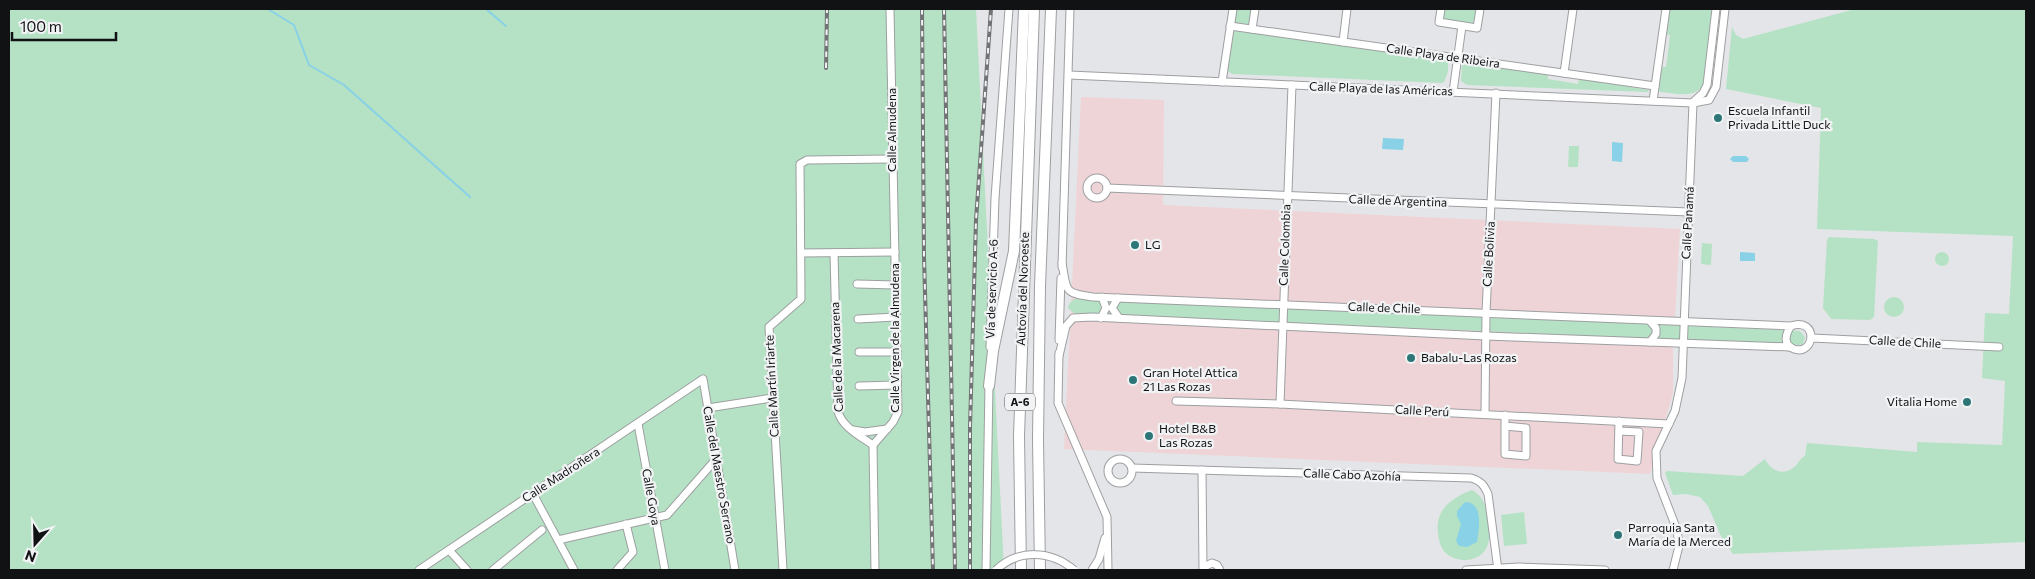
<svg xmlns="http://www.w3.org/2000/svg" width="2035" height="579" viewBox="0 0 2035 579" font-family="Commissioner,sans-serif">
<rect width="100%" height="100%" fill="#e4e5e8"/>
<polygon fill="#efd4d7" points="1081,97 1164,100 1163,205 1680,229 1673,352 1673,393 1650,474 1064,449"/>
<g fill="#b5e2c4">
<polygon points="9,9 976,9 1004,570 9,570"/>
<polygon points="1236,9 1252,9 1249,23 1246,26 1236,24 1234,20"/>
<polygon points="1444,9 1476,9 1473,24 1443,20"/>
<path d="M1669,9H1712L1704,82C1698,100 1675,93 1660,92L1659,90L1661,67H1666L1670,35L1665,34Z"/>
<path d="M1855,9H2026V542L1733,554L1721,536L1708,506L1700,497L1686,494L1673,495L1665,473L1667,471L1743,476L1765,459C1770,470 1782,476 1793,468C1798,465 1799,459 1805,456L1807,443L1917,452V442L2002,445L2005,381L1982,378L1985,313L2009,314L2013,236L1817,229L1821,108L1726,89L1732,27L1736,35L1743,39Z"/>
<path d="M1236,30L1447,60C1450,66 1447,78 1443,83L1232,74L1228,71V68L1233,33Z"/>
<polygon points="1467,63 1548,75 1548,79 1578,84 1579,79 1649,90 1648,92 1467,85 1461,81 1462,66"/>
<polygon points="1569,146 1579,146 1578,167 1568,167"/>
<polygon points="1829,237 1874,239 1878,241 1874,317 1870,320 1831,319 1823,308 1827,240"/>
<polygon points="1702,243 1712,244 1711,265 1701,264"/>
<circle cx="1942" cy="259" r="7"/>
<circle cx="1894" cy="307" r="10"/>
<polygon points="1074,299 1800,331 1805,337 1803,344 1799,345 1074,313 1068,308 1069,304"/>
<path d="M1472,490C1487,499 1486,509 1488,525C1489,532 1490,538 1488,544C1483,562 1459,564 1447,554C1440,548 1439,541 1438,533C1435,510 1451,498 1472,490Z"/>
<polygon points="1524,512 1527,544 1504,546 1501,515"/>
</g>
<g fill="#88d1e6">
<polygon points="1383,138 1404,139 1403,150 1382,149"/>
<polygon points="1612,142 1623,143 1622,162 1612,161"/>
<polygon points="1733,156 1746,156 1749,159 1747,162 1733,162 1730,159"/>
<polygon points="1740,252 1755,253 1755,261 1740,261"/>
<path d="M1465,502C1484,502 1479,530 1477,542L1467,547L1459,546L1456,541L1461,524L1457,516V511Z"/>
</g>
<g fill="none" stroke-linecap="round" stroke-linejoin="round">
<g stroke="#88d1e6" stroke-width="2">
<polyline points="268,9 294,25 309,65 344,85 470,197"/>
<polyline points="486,9 506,26"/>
</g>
<g stroke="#9d9fa1" stroke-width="9">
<g id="minor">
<polyline points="1441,9 1439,22 1477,28 1480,9"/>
<polyline points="1230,26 1655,86"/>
<polyline points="1252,29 1255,9"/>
<polyline points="1343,42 1347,9"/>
<polyline points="1564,73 1573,9"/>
<polyline points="1069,75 1693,103 1709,100 1716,87 1725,9"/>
<polyline points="1222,82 1233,9"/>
<polyline points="1453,92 1462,26"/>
<polyline points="1653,101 1666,9"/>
<polyline points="1693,102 1703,93 1707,85 1716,9"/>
<circle cx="1097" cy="188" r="10"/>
<polyline points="1107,188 1689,212"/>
<polyline points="801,253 895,252"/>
<path d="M834,253L838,411C841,426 860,436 873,445"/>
<path d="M1062,263C1067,291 1063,293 1093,297L1791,326C1819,317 1815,356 1794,349C1782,345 1786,333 1791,326"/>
<polyline points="1062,267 1070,9"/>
<polyline points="857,284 895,285"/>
<polyline points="1118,298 1112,308 1119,318"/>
<polyline points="1101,318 1106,308 1102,297"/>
<polyline points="858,319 896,317"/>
<polyline points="1650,321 1656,328 1656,334 1650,342"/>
<polyline points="1812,338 1999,347"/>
<polyline points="1059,340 1061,278"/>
<polyline points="990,347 995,198 1009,9"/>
<polyline points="859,352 897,352"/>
<polyline points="1059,353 1058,403 1107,517 1108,570"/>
<polyline points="1059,356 1066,326 1073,318 1092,317 1486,336 1790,347"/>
<polyline points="859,386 897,385"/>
<polyline points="1176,401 1280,404 1669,424"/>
<polyline points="1280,404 1292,85"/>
<polyline points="708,408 772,398"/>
<polyline points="1485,414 1486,313 1496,93"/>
<polyline points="638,424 665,570"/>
<polyline points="1505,426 1526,428 1526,456 1505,454 1505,415"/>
<polyline points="853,430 865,432 887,429"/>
<polyline points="1619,431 1639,432 1637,461 1618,459 1619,421"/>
<polyline points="873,445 893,422 898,412 890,9"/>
<polyline points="873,445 875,570"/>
<circle cx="1120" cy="471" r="12"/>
<path d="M1132,468L1471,478C1481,481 1484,485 1488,494L1498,570"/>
<polyline points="1202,470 1203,570"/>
<polyline points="533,494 574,570"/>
<polyline points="558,540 667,515 717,458"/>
<polyline points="449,550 467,570"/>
<polyline points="1204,567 1212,563 1217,565 1220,570"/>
<polyline points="419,570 703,379 735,570"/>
<polyline points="493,570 542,530"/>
<polyline points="617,570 633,552 626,524"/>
<polyline points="783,570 769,327 801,299 800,164 807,160 892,159"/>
<polyline points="986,570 989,383"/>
<polyline points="1092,570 1099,559 1105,538"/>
<polyline points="1466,570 1519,567 1605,570"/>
<polyline points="1673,570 1679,546 1677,530 1657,478 1656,451 1675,411 1682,378 1693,103"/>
</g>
</g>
<g stroke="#9d9fa1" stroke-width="12">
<g id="highway">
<polyline points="989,386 993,351 1014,251 1024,9"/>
<polyline points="1021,570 1019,436 1034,9"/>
<polyline points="1040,570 1038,439 1040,286 1051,9"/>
</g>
</g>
<use href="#minor" stroke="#fff" stroke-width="7"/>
<use href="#highway" stroke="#fff" stroke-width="10"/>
<g stroke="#727375" stroke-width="4">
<g id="rail">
<polyline points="922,9 924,257 933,570"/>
<polyline points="944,9 955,570"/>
<polyline points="826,68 827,9"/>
<polyline points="970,570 970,427 976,220 991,9"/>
</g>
</g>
<use href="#rail" stroke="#f1f3f5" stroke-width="2" stroke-dasharray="5.5" stroke-linecap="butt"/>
<g stroke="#9d9fa1" stroke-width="9" stroke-linecap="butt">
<path id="minor-bridge" d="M996,570C1018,549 1051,550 1074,570"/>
</g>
<use href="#minor-bridge" stroke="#fff" stroke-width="7"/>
</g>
<g fill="#2c7678" stroke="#f1f3f5" stroke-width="2">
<circle cx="1718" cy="118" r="5"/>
<circle cx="1135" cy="245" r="5"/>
<circle cx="1411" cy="358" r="5"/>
<circle cx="1133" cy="380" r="5"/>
<circle cx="1967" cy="402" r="5"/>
<circle cx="1149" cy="436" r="5"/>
<circle cx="1618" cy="535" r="5"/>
</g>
<g text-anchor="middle" stroke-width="4.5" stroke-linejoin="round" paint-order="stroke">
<rect fill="#f1f3f5" stroke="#545657" stroke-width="1" x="1005" y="393.5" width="30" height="17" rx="4"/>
<g font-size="11" font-weight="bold" fill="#111213">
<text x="1020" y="406">A-6</text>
</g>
<g font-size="12" fill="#111213" stroke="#f1f3f5">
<text transform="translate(1443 56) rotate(8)" y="4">Calle Playa de Ribeira</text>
<text transform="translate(1381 89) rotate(2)" y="4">Calle Playa de las Américas</text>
<text transform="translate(892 130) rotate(-90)" y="4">Calle Almudena</text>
<text transform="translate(1398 201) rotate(2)" y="4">Calle de Argentina</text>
<text transform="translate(1688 223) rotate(-87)" y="4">Calle Panamá</text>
<text transform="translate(1285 245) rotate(-88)" y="4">Calle Colombia</text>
<text transform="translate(1489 254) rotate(-87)" y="4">Calle Bolivia</text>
<text transform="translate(992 289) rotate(-88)" y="4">Vía de servicio A-6</text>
<text transform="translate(1023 289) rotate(-88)" y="4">Autovía del Noroeste</text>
<text transform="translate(1384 308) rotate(2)" y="4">Calle de Chile</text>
<text transform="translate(895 338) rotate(-90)" y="4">Calle Virgen de la Almudena</text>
<text transform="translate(1905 342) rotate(3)" y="4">Calle de Chile</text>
<text transform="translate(837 357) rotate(-92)" y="4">Calle de la Macarena</text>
<text transform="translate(772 386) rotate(-93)" y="4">Calle Martín Iriarte</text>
<text transform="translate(1422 411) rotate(3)" y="4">Calle Perú</text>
<text transform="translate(561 475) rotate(-33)" y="4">Calle Madroñera</text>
<text transform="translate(719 475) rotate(80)" y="4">Calle del Maestro Serrano</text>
<text transform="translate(1352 475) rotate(2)" y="4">Calle Cabo Azohía</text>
<text transform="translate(651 497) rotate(80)" y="4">Calle Goya</text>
</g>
<g font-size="12" fill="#111213" stroke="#f1f3f5" text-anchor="start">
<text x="1728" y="115">Escuela Infantil<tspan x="1728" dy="14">Privada Little Duck</tspan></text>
<text x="1145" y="249">LG</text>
<text x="1421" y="362">Babalu-Las Rozas</text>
<text x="1143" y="377">Gran Hotel Attica<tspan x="1143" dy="14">21 Las Rozas</tspan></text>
<text x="1957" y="406" text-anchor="end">Vitalia Home</text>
<text x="1159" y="433">Hotel B&amp;B<tspan x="1159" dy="14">Las Rozas</tspan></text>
<text x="1628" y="532">Parroquia Santa<tspan x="1628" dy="14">María de la Merced</tspan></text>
</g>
</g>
<rect width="2035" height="579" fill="none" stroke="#111213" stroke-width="20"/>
<g transform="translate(35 544) rotate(200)" stroke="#f1f3f5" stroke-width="4" paint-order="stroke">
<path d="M0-4L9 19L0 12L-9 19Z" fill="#111213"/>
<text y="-8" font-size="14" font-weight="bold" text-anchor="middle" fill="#111213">N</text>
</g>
<path d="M12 32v8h104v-8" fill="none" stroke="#111213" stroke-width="2.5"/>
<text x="20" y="32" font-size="15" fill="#111213" stroke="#f1f3f5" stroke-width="4" paint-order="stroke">100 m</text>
</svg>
